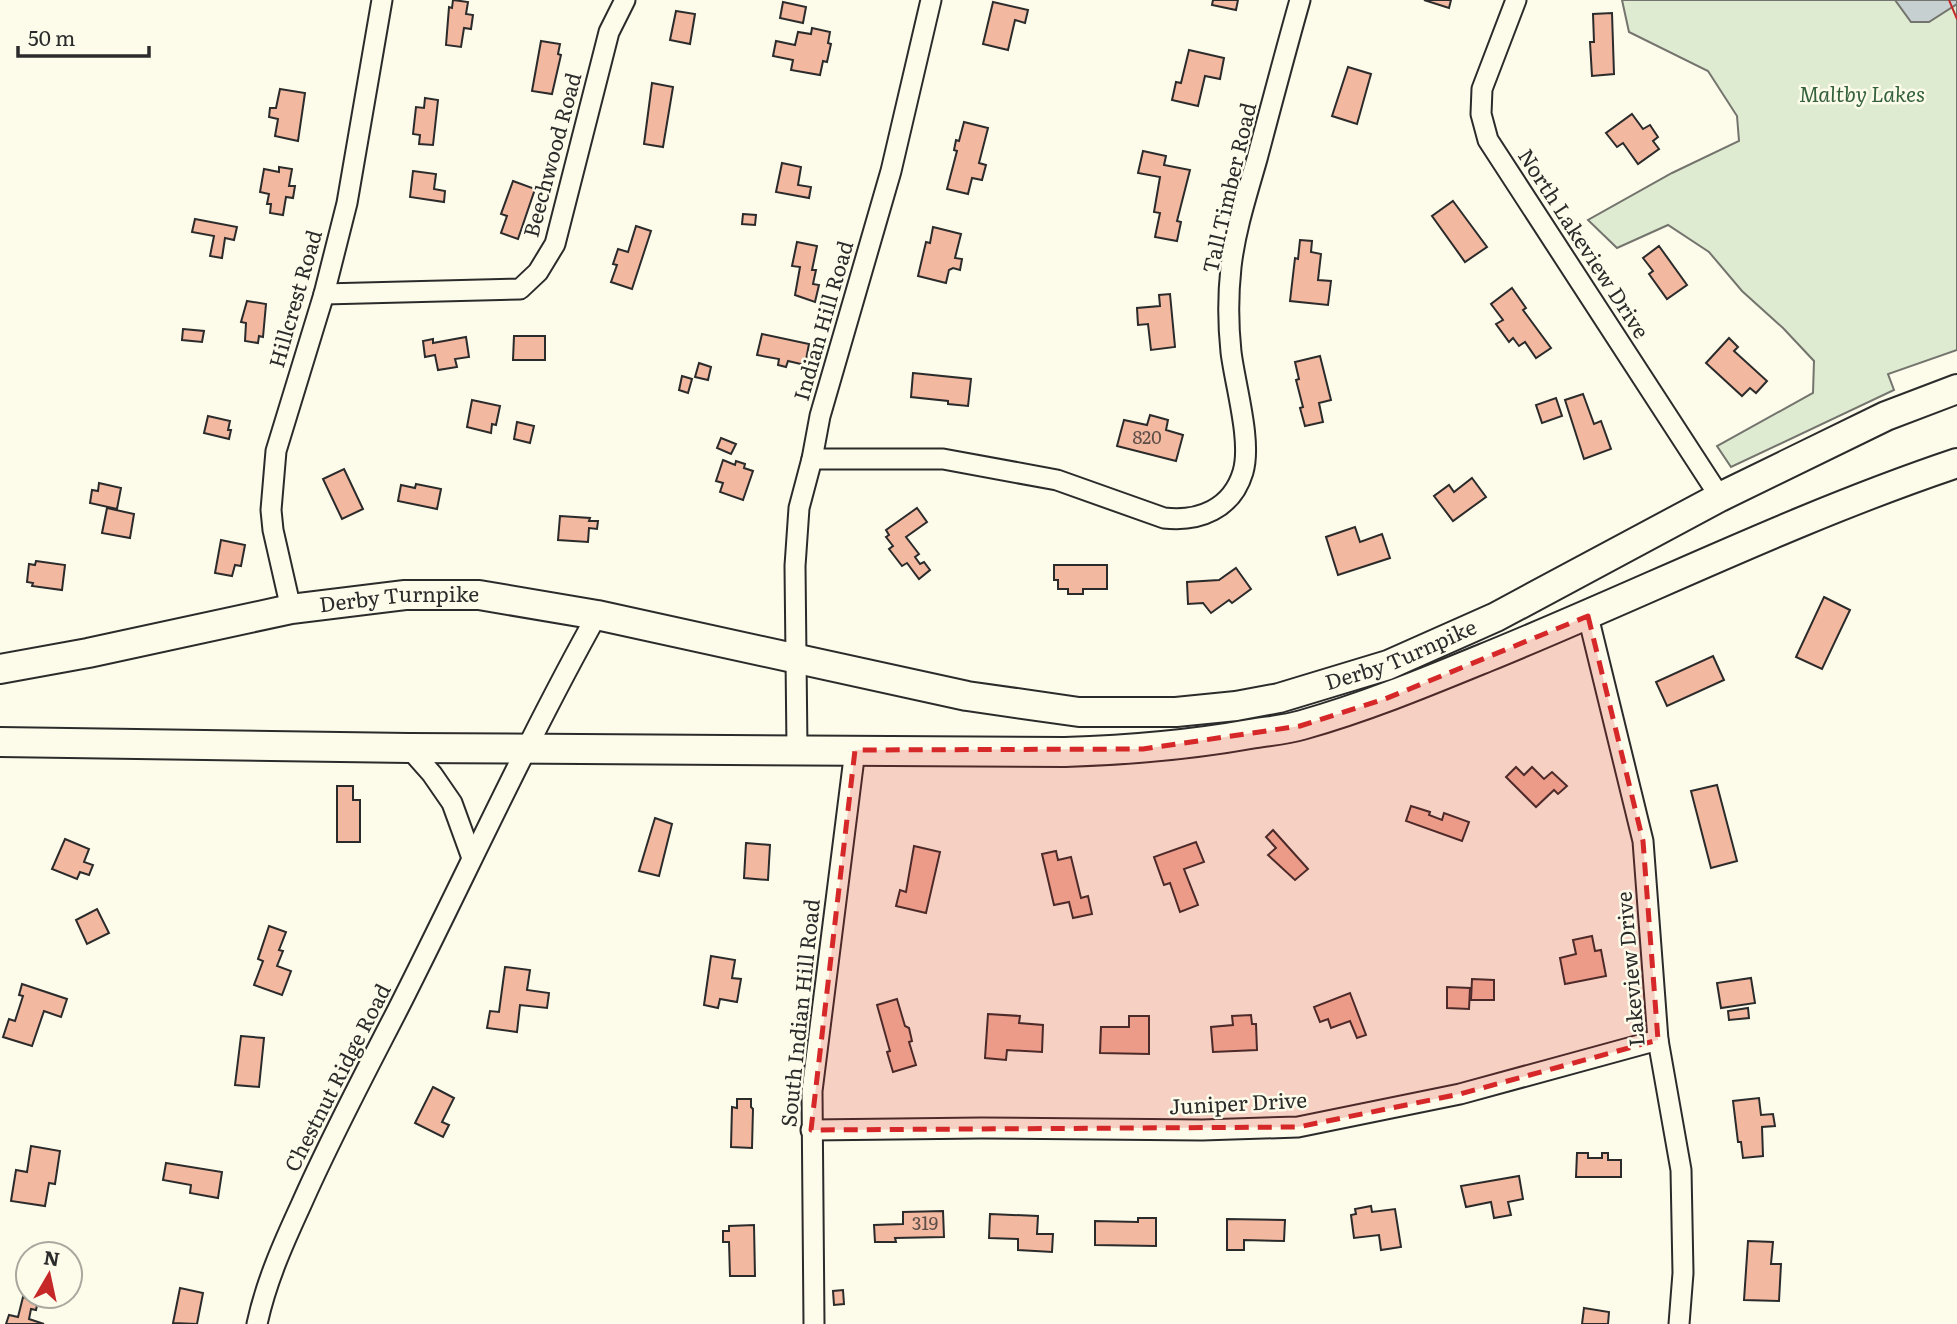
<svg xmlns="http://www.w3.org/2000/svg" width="1957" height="1324" viewBox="0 0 1957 1324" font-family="Literata,serif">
<rect width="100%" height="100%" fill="#fdfbea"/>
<polygon fill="#deebd1" stroke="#74746e" stroke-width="2" points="1622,0 1957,0 1957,350 1888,374 1894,390 1731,467 1717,446 1813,393 1814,361 1783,328 1742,291 1709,252 1668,225 1617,248 1588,220 1672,173 1739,141 1737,116 1708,71 1629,32"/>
<polygon fill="#c7d0d0" stroke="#74746e" stroke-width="2" points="1895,0 1957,0 1957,4 1929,22 1911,22"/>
<g fill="#f2b8a0" stroke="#2b2b2b" stroke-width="2">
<polygon points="453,0 468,2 466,14 473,15 471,29 464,28 461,47 446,45 449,7 452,8"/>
<polygon points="1213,0 1238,0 1236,10 1212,5"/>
<polygon points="1424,0 1451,0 1449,8"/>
<polygon points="783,2 806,7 803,23 780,18"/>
<polygon points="993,2 1028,10 1025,23 1015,20 1008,50 983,44"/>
<polygon points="676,11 695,14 690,44 670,40"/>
<polygon points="1612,13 1614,74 1592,76 1590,42 1594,42 1593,14"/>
<polygon points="812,28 830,32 828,43 831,44 827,62 823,61 820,75 791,70 793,60 773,56 776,41 795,45 798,32 811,34"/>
<polygon points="541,41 560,44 558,54 561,55 552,94 532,91"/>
<polygon points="1189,50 1224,58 1220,79 1205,76 1198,106 1172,100 1176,82 1181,83"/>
<polygon points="1348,67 1371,74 1357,124 1332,116"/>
<polygon points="652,83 673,87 663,147 644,144"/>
<polygon points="280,89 305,93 298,141 275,136 278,119 269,117 270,108 276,108"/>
<polygon points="425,98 438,100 433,145 419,144 420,135 413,134 416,107 424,108"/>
<polygon points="1632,114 1643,129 1650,125 1658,137 1653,141 1659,149 1638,164 1623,143 1617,147 1606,133"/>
<polygon points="964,122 988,128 979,163 986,165 982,180 972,178 968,194 947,189 957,151 954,150 956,140 959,141"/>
<polygon points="1143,151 1166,156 1164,165 1190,170 1177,221 1181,222 1177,241 1155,237 1160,213 1154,212 1160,177 1138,173"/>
<polygon points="782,163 801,167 798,185 811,187 809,198 776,192"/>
<polygon points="279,167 292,169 289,186 295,186 293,198 286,197 283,215 270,213 271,204 267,204 269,194 260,192 264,169 279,172"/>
<polygon points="413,171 436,174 434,189 445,191 444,202 410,197"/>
<polygon points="513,181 535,189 518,239 501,233 507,216 501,214"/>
<polygon points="1453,201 1487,247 1465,262 1432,216"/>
<polygon points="743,214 756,215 755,225 742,224"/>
<polygon points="195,219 237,227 234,240 225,238 222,258 210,256 214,236 192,232"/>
<polygon points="636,226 651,231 632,289 611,282 617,265 613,264 618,249 628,252"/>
<polygon points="933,227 961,234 955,258 962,259 960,270 953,268 949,270 946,283 918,276 926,242 930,243"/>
<polygon points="1300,240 1312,241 1311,252 1321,254 1318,280 1331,281 1328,305 1290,301 1295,258 1298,259"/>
<polygon points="797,242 817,246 812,270 816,270 813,284 819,285 815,302 795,295 800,267 792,266"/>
<polygon points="1659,246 1687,285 1667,299 1649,274 1653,271 1643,258"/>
<polygon points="1512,288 1526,308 1523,310 1551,348 1536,358 1525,342 1519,346 1513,338 1509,342 1496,324 1503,320 1491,304"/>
<polygon points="1170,294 1175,347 1151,350 1148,324 1138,325 1137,308 1160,306 1159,295"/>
<polygon points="247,301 266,304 263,337 259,336 258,343 245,341 246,323 241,322"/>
<polygon points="183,329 204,331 202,342 182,340"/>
<polygon points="762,334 809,344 805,365 788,361 786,367 778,365 779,359 757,355"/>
<polygon points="514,336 545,336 545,360 513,360"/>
<polygon points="466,337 469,357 455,359 457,367 438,370 435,355 425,357 423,341 433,339 433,343"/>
<polygon points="1729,338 1738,347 1734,351 1767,381 1756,393 1750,388 1742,396 1706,363"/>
<polygon points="1320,356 1331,400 1319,403 1323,422 1305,426 1300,408 1303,407 1296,380 1299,379 1295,362"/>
<polygon points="699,363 711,367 708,380 695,377"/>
<polygon points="913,373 971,379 968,406 948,404 948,401 911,397"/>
<polygon points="682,376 692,379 688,393 679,390"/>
<polygon points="1583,394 1594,424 1601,421 1611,449 1584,459 1565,400"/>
<polygon points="1556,398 1562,416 1542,423 1536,405"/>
<polygon points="472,400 500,406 496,425 492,424 491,433 467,427"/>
<polygon points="1150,415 1168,420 1166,430 1183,435 1176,461 1117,446 1124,420 1147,425"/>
<polygon points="208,416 230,421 228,430 231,430 229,439 204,433"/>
<polygon points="517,422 534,426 530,443 514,439"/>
<polygon points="721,438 736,444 731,454 717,448"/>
<polygon points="723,460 735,465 736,461 745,464 744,468 753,471 743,500 720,492 723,483 716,481"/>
<polygon points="344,469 363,509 342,519 323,479"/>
<polygon points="1472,478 1486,497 1453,521 1434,496 1449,485 1454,492"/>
<polygon points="99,483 121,488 117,509 90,503 92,490 98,491"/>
<polygon points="416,484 441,489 437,509 398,501 401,485 415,488"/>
<polygon points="107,508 134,514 130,538 102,533"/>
<polygon points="917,508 927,522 906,537 919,554 915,557 920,564 924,562 930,570 919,579 907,563 902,566 889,549 893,546 886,537 889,535 886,530"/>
<polygon points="560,516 590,518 589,521 598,521 597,529 589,528 588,542 558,540"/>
<polygon points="1355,527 1360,542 1382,534 1390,558 1338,575 1326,537"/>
<polygon points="221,540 245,545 241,566 235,565 232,576 215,573"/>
<polygon points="36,561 65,565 62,590 32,586 33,583 27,582 29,564 35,565"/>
<polygon points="1054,565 1107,565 1107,589 1083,589 1083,594 1068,594 1068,589 1058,589 1058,580 1054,580"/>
<polygon points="1236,568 1251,589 1232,603 1229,600 1211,613 1203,603 1188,604 1187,582 1219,580"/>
<polygon points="1824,597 1850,610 1822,669 1796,657"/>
<polygon points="1713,656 1724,680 1667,706 1656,682"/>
<polygon points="1516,767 1524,775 1532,767 1544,779 1552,772 1567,786 1558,794 1554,790 1536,807 1506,777"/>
<polygon points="1717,785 1737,861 1711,868 1691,791"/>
<polygon points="337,786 353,786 353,800 360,800 360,842 337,842"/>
<polygon points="1411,806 1430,812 1429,815 1442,820 1444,813 1469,822 1462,841 1406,821"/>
<polygon points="655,818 672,824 659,876 639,871"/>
<polygon points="1273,830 1308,869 1295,880 1268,855 1276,848 1266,837"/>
<polygon points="65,839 89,849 84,862 93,865 89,875 80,872 77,879 52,869"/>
<polygon points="1196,842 1204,862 1184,869 1198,905 1180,912 1170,883 1164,885 1154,857"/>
<polygon points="746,843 770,845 768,880 744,878"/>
<polygon points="914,846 940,852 926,913 896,906 900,890 906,892"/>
<polygon points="1056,851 1058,860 1071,857 1081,898 1088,896 1092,914 1073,918 1069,902 1054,905 1042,854"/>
<polygon points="97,909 109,933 87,944 76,920"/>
<polygon points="269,926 286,932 279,950 283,951 277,966 291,971 282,995 254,985 263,961 258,959"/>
<polygon points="1592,936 1595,951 1601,950 1606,976 1565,984 1560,958 1576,954 1573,940"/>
<polygon points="711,956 735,960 732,978 741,979 737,1002 720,999 718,1008 704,1005"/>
<polygon points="505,967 530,970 527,990 549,993 547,1008 520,1005 517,1032 487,1028 490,1011 499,1012"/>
<polygon points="1751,978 1755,1003 1721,1008 1717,983"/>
<polygon points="1472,979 1494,980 1494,1000 1471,1000"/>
<polygon points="22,984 67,999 61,1017 44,1011 32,1046 3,1037 9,1019 15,1021 23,996 19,995"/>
<polygon points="1447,987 1470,988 1469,1009 1447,1008"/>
<polygon points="1350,993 1366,1035 1357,1038 1350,1021 1331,1028 1328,1019 1320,1022 1314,1007"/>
<polygon points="897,999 905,1026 909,1028 912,1041 909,1042 916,1065 893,1072 887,1052 890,1051 877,1005"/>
<polygon points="1748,1008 1749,1018 1729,1020 1728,1011"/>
<polygon points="988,1014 1020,1016 1019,1023 1043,1025 1042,1052 1007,1050 1006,1060 985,1058"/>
<polygon points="1251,1015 1252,1024 1256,1024 1257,1050 1213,1052 1211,1027 1233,1025 1232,1016"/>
<polygon points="1129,1016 1149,1016 1149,1054 1100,1053 1101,1027 1129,1027"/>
<polygon points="241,1036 264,1038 259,1087 235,1085"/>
<polygon points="433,1087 454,1098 442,1122 449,1125 443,1137 415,1123"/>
<polygon points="1759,1098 1761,1115 1773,1114 1775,1126 1762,1127 1763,1156 1743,1158 1741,1142 1738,1142 1733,1101"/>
<polygon points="737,1099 751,1099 751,1107 753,1109 752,1148 731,1147 732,1107 737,1108"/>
<polygon points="31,1146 60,1151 55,1184 49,1183 45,1206 11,1201 16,1170 27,1172"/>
<polygon points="1577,1153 1588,1153 1588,1158 1602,1158 1602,1153 1608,1153 1608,1160 1621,1160 1621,1177 1576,1177"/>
<polygon points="166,1163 222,1172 218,1198 190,1193 191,1185 163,1180"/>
<polygon points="1519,1176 1523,1199 1508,1202 1511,1215 1494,1218 1491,1202 1466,1207 1461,1186"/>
<polygon points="1371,1206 1372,1212 1395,1209 1401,1247 1381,1250 1379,1235 1354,1238 1351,1215 1356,1214 1355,1209"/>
<polygon points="943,1211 944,1237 895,1238 896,1242 875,1242 874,1225 903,1224 903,1212"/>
<polygon points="990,1214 1038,1216 1037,1234 1053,1234 1052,1252 1018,1250 1018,1239 989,1238"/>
<polygon points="1138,1218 1156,1218 1156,1246 1095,1245 1095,1221 1138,1222"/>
<polygon points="1227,1219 1285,1220 1284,1241 1244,1240 1244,1250 1227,1250"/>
<polygon points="754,1225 755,1276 730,1276 729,1242 723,1242 723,1231 729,1231 729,1226"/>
<polygon points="1748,1241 1773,1242 1771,1264 1781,1264 1779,1301 1744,1300"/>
<polygon points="180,1288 203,1293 197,1324 173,1323"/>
<polygon points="843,1290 844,1304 834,1305 833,1291"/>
<polygon points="53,1296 65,1296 64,1304 52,1303"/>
<polygon points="23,1297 38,1301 36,1310 31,1309 29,1319 44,1324 6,1324 9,1315 18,1317"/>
<polygon points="1584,1308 1609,1312 1608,1324 1582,1324"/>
</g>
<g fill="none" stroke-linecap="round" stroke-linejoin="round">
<g stroke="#2b2b2b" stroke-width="23">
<g id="minor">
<polyline points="1516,0 1482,89 1481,114 1488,140 1720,497"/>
<polyline points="324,294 520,289 538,272 555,244 609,32 625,0"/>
<path d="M812,459H943L1057,480L1164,518C1199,522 1232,509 1243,472C1252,441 1235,385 1231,352C1228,324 1228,295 1231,267C1235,231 1247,194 1257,159C1271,106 1285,53 1300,0"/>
<polyline points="291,609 273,530 271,510 276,451 324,294 347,203 382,0"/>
<polyline points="1588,616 1643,841 1658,1040 1681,1170 1683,1273 1679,1324"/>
<polyline points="409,748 432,774 452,803 472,858"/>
<polyline points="797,749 795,566 799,508 812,459 820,416 891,171 931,0"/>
<polyline points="811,1130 981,1128 1202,1130 1298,1127 1460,1094 1658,1040"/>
<path d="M257,1324C266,1282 283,1244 301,1205C330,1139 364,1075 397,1011C464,879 525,744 597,615"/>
<polyline points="814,1324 812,1091 855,750"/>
</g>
</g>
<g stroke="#2b2b2b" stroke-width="32">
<g id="highway">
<path id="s1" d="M0,669L88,653L291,609L405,595H479L597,615L967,696L1079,712H1176L1236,706L1279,698L1388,665L1496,617L1720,497L1886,416L1957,389"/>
<path d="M0,742L409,748L1065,752C1128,750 1189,745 1250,734C1267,731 1285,730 1302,725C1366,707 1426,682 1487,657C1644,593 1796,517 1957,463"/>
</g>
</g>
<use href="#minor" stroke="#fdfbea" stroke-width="19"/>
<use href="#highway" stroke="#fdfbea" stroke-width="28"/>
<polyline stroke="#c62828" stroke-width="2" stroke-dasharray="24 5 3.5 5" stroke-linecap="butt" points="1949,0 1957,19"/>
</g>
<path fill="#d62828" fill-opacity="0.2" stroke="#d62828" stroke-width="5" stroke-dasharray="14 9" stroke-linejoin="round" d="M1588,616L1643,841L1658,1040L1460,1094L1298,1127L811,1130L855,750L1143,749L1300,726L1385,699Z"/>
<g text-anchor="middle" stroke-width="5" stroke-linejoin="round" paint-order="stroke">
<g font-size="18" fill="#5d4e48">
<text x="1147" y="444">820</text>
<text x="925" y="1230">319</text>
</g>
<g font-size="21" font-style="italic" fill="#34623c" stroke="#fdfbea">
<text x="1862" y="102">Maltby Lakes</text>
</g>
<g font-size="21" fill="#2b2b2b" stroke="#fdfbea">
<text transform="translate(553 155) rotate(-75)" y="7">Beechwood Road</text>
<text transform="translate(1230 188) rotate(-77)" y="7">Tall Timber Road</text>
<text transform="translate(1583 244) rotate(57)" y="7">North Lakeview Drive</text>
<text transform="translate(296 299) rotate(-74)" y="7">Hillcrest Road</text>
<text transform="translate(824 321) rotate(-74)" y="7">Indian Hill Road</text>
<text dy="7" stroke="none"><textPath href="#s1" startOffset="406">Derby Turnpike</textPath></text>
<text dy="7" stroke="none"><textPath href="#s1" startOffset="1428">Derby Turnpike</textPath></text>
<text transform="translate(1631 969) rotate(-95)" y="7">Lakeview Drive</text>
<text transform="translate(801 1013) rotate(-84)" y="7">South Indian Hill Road</text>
<text transform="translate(338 1078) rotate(-63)" y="7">Chestnut Ridge Road</text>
<text transform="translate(1238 1104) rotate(-3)" y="7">Juniper Drive</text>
</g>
</g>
<g transform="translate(49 1275) rotate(9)"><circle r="33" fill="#fdfbea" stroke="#a9a89e" stroke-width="2"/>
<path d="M0-5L12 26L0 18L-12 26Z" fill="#c62828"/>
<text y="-10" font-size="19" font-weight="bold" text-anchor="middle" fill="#2b2b2b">N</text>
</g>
<path d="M18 46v10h131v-10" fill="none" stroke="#2b2b2b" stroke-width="3.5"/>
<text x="28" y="46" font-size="21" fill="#2b2b2b" stroke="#fdfbea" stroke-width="5" paint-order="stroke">50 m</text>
</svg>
